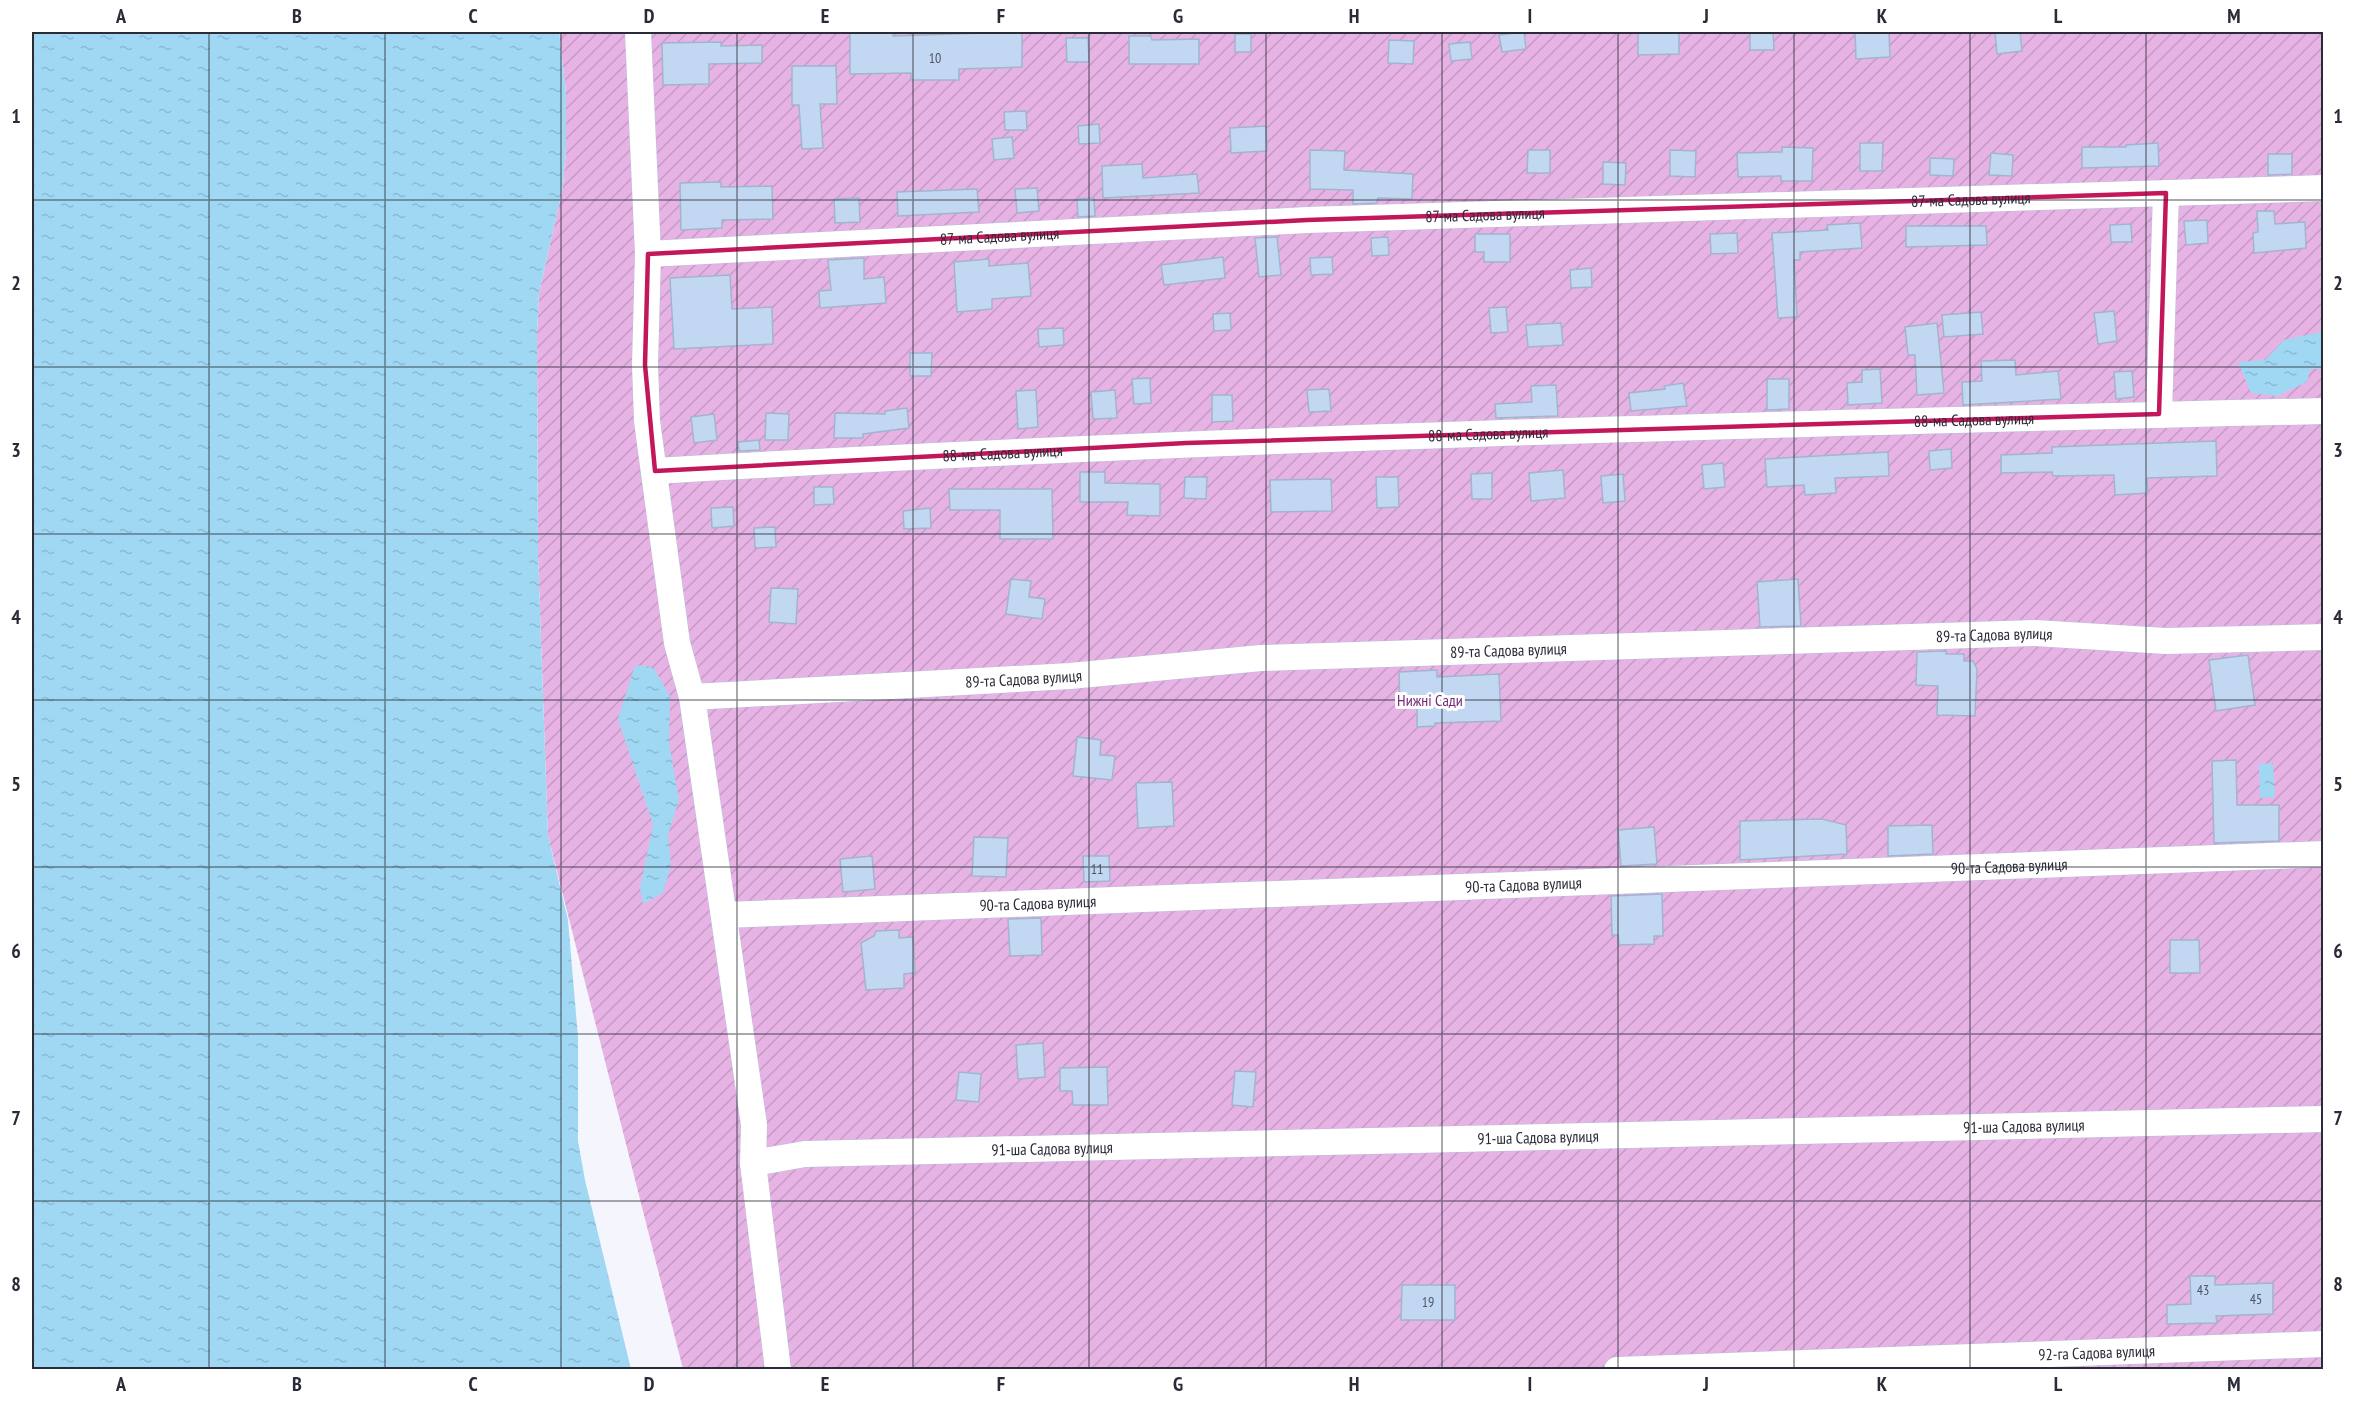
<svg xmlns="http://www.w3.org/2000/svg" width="2355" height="1401" viewBox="0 0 2355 1401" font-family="'PT Sans Narrow',sans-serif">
<defs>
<pattern id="garden-furrows" width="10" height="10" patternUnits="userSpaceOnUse" patternTransform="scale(1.5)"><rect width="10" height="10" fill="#e6b3e4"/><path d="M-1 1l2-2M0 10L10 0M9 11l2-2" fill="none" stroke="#c59ac4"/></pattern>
<pattern id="water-ripples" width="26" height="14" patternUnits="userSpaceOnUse" patternTransform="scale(1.5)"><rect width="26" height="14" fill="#a0d8f4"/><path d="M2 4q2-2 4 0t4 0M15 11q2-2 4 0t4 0" fill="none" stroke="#8abad2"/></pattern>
</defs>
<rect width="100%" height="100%" fill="#f5f6fd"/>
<polygon fill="url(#garden-furrows)" points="559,32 2323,32 2323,1369 683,1369 548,836 538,555 537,334 539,293 563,186 566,148 566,92"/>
<g fill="url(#water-ripples)">
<polygon points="32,32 559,32 566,92 566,148 563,186 539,293 537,334 538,555 548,836 568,920 578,1037 578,1141 585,1180 631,1369 32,1369"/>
<polygon points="2321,332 2323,369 2310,369 2307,382 2277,396 2251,393 2238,362 2265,360 2284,340"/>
<polygon points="635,665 653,667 670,696 669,743 679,800 668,835 671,865 663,893 643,904 640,888 653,825 618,719"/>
<polygon points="2273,763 2275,797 2260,798 2259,764"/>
</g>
<g fill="#c2d7f2" stroke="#a1b5cf" stroke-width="1.5">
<polygon points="893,32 893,36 1022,32 1022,67 959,69 959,80 911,80 911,73 850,74 850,33"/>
<polygon points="1524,32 1526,49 1502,52 1499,35"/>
<polygon points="1638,32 1679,32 1679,54 1638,55"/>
<polygon points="1750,32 1773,32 1774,50 1750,50"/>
<polygon points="1855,32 1889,32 1890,57 1856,59"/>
<polygon points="1995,32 2020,32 2022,51 1997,54"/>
<rect x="1235" y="34" width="16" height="18"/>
<polygon points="1129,36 1151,36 1152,40 1199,39 1199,64 1129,64"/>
<polygon points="1066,38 1088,38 1089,62 1067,62"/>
<polygon points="1389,40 1414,41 1413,64 1388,63"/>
<polygon points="721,42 721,46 762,45 762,63 709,64 709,84 663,85 662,43"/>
<polygon points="1470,42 1472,59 1451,61 1449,44"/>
<polygon points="792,66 836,66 837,104 820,104 823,148 802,149 799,105 792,105"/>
<polygon points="1026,111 1027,130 1005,130 1004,112"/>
<polygon points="1099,124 1100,143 1079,144 1078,126"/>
<polygon points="1266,126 1267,151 1231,153 1230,128"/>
<polygon points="1012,137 1014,158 994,160 992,139"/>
<polygon points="1860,143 1883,143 1882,171 1860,171"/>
<polygon points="2158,143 2159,166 2082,168 2082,147 2126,147 2126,145"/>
<polygon points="1782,147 1813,148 1812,181 1781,181 1781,176 1738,177 1737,153 1782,152"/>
<polygon points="1310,150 1345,151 1344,170 1413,174 1412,199 1378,198 1377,203 1353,204 1353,190 1310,189"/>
<polygon points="1528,150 1550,150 1550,173 1527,173"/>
<polygon points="1670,150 1696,151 1695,177 1670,176"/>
<polygon points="1991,153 2013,155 2012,176 1989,175"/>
<polygon points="2268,154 2292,154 2292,174 2268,175"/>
<polygon points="1930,158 1954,159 1953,176 1930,175"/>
<polygon points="1603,162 1626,163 1625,185 1603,184"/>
<polygon points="1142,164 1143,178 1197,174 1199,193 1103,198 1102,166"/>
<polygon points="721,182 721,187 772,186 773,219 722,220 722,228 681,230 680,183"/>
<polygon points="1037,188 1039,211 1017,213 1015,189"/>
<polygon points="977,189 979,212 898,216 897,192"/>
<polygon points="859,198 860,222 835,223 834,199"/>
<polygon points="1094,198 1095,216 1078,217 1077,199"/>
<polygon points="2257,211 2274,211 2275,224 2305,222 2306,248 2254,253 2253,233 2258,232"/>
<polygon points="2207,220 2208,243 2186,245 2184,221"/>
<polygon points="1860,223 1862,248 1800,252 1800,260 1794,260 1797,317 1778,318 1772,233 1828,230 1827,225"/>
<polygon points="2131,224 2132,242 2111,242 2110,225"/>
<polygon points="1906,226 1986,226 1987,245 1906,247"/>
<polygon points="1737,233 1738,253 1711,254 1710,234"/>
<polygon points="1475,234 1510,234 1510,262 1484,262 1484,252 1475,252"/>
<polygon points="1277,237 1281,275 1259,277 1255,238"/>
<polygon points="1388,237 1389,255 1372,256 1371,238"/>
<polygon points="1223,257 1225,278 1164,285 1161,265"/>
<polygon points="1332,257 1333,274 1311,275 1310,258"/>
<polygon points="864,258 864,279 884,277 886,303 820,308 819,291 831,290 828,260"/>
<polygon points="989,259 989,266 1028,263 1031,296 992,299 992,309 957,312 954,262"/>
<polygon points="1591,268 1592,287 1571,288 1570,270"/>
<polygon points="730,275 732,309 772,307 773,344 674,349 670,278"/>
<polygon points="1506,307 1508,332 1491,333 1489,308"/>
<polygon points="2114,311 2117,341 2098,344 2094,313"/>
<polygon points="1981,312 1983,334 1944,337 1942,315"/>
<polygon points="1230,313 1231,330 1214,331 1213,314"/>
<polygon points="1561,323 1563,345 1528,347 1526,325"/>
<polygon points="1937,323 1944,393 1917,395 1915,355 1908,355 1905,327"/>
<polygon points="1063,328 1064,345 1039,347 1038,329"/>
<polygon points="910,353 932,353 931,376 910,376"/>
<polygon points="2015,360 2016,375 2058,371 2061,399 1963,405 1962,382 1982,381 1981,361"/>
<polygon points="1880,369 1882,403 1848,405 1847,383 1862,382 1862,370"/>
<polygon points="2132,371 2134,397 2116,399 2114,372"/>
<polygon points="1150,378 1151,403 1134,404 1132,379"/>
<polygon points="1767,379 1789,379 1789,409 1767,410"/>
<polygon points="1683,383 1687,406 1631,411 1629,393 1665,389 1664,386"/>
<polygon points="1556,385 1558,416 1496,418 1495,404 1532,402 1531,386"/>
<polygon points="1329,389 1331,411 1309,412 1307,390"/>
<polygon points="1036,390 1038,427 1018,429 1016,391"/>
<polygon points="1115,390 1117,418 1093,419 1091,392"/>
<polygon points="1212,395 1232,395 1233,421 1212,422"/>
<polygon points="907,408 909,428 863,434 863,438 834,438 835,413 885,414 885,411"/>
<polygon points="766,413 789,414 788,440 765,440"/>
<polygon points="714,414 717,440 694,443 691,417"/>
<polygon points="759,440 760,450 739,451 738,442"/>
<polygon points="2216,441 2217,476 2147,478 2148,493 2115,495 2114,475 2053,476 2052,472 2001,473 2001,455 2052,453 2052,447"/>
<polygon points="1951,449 1952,468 1930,470 1929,451"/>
<polygon points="1888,452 1889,476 1835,478 1836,493 1805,495 1804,485 1767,487 1765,459"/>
<polygon points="1723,463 1725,487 1704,489 1702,465"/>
<polygon points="1563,470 1565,498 1531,501 1529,473"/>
<polygon points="1080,472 1105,472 1105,483 1160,484 1160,516 1127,515 1128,502 1080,502"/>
<polygon points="1492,473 1492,499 1472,499 1471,474"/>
<polygon points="1623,474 1625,501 1603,503 1601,476"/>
<polygon points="1185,477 1207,477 1206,499 1184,498"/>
<polygon points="1376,477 1398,477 1399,507 1377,508"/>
<polygon points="1331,479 1332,511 1271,512 1270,480"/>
<polygon points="814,487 833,487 834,504 814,505"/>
<polygon points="949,489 1052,489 1053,539 1000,539 1000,510 950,510"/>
<polygon points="733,507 734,526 712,528 711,508"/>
<polygon points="930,508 931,528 904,529 903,511"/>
<polygon points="775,527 776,547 755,548 754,528"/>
<polygon points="1011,579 1031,581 1029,597 1045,599 1042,619 1006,614"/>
<polygon points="1798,579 1801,626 1760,627 1757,582"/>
<polygon points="771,588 798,589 796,624 769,622"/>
<polygon points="1946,651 1946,654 1964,654 1964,661 1973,661 1977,669 1975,716 1937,715 1938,686 1916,685 1917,652"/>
<polygon points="2248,655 2255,705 2216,711 2209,660"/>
<polygon points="1437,670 1437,677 1499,674 1501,721 1435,723 1435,726 1417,727 1417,705 1400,706 1399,672"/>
<polygon points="1077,737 1101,740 1100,755 1115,756 1112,780 1073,776"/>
<polygon points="2236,760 2237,805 2279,805 2279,841 2214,843 2212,761"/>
<polygon points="1172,782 1174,826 1138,828 1136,783"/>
<polygon points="1822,819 1846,825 1847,854 1740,860 1740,821"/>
<polygon points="1932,825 1933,854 1888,856 1888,826"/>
<polygon points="1654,827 1657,864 1621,866 1618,830"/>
<polygon points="974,837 1008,838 1006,877 972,876"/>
<polygon points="872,856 875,889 843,892 840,859"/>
<polygon points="1083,856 1109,856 1110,881 1084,882"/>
<polygon points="1662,894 1663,936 1654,936 1654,944 1619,945 1618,935 1612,935 1611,896"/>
<polygon points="1041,918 1042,955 1010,956 1008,919"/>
<polygon points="899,930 899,938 913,937 915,973 904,974 904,988 866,990 861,943 874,936 876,931"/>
<polygon points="2170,940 2199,940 2200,973 2170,973"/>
<polygon points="1043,1043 1045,1077 1018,1079 1016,1045"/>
<polygon points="1107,1067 1108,1105 1073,1105 1072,1091 1060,1091 1060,1068"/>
<polygon points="1235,1071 1256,1072 1253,1107 1232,1105"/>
<polygon points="959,1072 981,1074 979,1102 956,1100"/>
<polygon points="2190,1276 2215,1276 2215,1285 2273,1283 2273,1314 2216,1316 2217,1323 2167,1324 2167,1305 2191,1304"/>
<polygon points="1402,1285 1455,1285 1455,1320 1401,1320"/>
</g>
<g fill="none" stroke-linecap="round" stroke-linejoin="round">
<g stroke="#babedc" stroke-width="27">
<g id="street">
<polyline points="638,32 648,254 645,365 647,421 677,643 692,697 754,1125 753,1163 778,1370"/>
<path id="s1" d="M648,254L1307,220L2324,188"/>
<polyline points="2159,414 2166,193"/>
<path id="s2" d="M655,471C1210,438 1767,424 2324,411"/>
<path id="s3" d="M692,697L1070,676L1261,658L2035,633L2166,641L2324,637"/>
<path id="s4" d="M724,915L2324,854"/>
<path id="s5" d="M753,1163L805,1154L2324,1119"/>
<path id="s6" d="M1617,1370L2324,1344"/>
</g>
</g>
<use href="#street" stroke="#fff" stroke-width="26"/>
</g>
<path fill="none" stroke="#c2185b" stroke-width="4.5" stroke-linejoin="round" d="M2166,193L2159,414L1186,443L655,471L645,365L648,254L1307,220Z"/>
<path fill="none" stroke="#292b37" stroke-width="1.5" stroke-opacity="0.55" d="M209,32V1370M385,32V1370M561,32V1370M737,32V1370M913,32V1370M1089,32V1370M1266,32V1370M1442,32V1370M1618,32V1370M1794,32V1370M1970,32V1370M2146,32V1370M32,200H2324M32,367H2324M32,534H2324M32,700H2324M32,867H2324M32,1034H2324M32,1201H2324"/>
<g text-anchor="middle" stroke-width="6" stroke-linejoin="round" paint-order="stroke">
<g font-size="14" fill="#4f5666">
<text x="935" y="63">10</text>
<text x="1097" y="874">11</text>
<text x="2203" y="1295">43</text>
<text x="2256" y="1304">45</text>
<text x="1428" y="1307">19</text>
</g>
<g font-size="16" fill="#292b37" stroke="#fff">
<text dy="6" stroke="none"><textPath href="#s1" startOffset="1324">87-ма Садова вулиця</textPath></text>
<text dy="6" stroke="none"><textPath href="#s1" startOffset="838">87-ма Садова вулиця</textPath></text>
<text dy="6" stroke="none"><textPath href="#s1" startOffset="352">87-ма Садова вулиця</textPath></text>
<text dy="6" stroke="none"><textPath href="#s2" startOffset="1320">88-ма Садова вулиця</textPath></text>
<text dy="6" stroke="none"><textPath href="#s2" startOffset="834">88-ма Садова вулиця</textPath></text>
<text dy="6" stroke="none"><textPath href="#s2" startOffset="348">88-ма Садова вулиця</textPath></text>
<text dy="6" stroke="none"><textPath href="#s3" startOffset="1304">89-та Садова вулиця</textPath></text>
<text dy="6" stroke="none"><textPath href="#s3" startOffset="818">89-та Садова вулиця</textPath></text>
<text dy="6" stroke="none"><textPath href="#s3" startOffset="332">89-та Садова вулиця</textPath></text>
<text dy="6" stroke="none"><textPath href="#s4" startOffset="1286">90-та Садова вулиця</textPath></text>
<text dy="6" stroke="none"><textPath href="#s4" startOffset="800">90-та Садова вулиця</textPath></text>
<text dy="6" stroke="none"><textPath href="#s4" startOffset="314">90-та Садова вулиця</textPath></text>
<text dy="6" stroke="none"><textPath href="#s5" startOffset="1272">91-ша Садова вулиця</textPath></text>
<text dy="6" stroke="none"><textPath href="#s5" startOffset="786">91-ша Садова вулиця</textPath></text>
<text dy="6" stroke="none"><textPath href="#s5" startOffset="300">91-ша Садова вулиця</textPath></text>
<text dy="6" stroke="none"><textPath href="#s6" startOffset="480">92-га Садова вулиця</textPath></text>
</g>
<g font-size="16" fill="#772a78" stroke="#fff">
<text x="1430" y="706">Нижні Сади</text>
</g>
</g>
<rect width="2355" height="1401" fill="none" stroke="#ffffff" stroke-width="66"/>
<rect x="33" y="33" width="2289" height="1335" fill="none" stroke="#292b37" stroke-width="2"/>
<g font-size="20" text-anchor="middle" font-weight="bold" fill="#292b37">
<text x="121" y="23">A</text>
<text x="297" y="23">B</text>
<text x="473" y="23">C</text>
<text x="649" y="23">D</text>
<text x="825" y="23">E</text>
<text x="1001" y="23">F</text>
<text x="1178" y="23">G</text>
<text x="1354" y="23">H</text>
<text x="1530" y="23">I</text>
<text x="1706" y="23">J</text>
<text x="1882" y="23">K</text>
<text x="2058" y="23">L</text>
<text x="2234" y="23">M</text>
<text x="16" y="123">1</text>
<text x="2338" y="123">1</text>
<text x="16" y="290">2</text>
<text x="2338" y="290">2</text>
<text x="16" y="457">3</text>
<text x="2338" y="457">3</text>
<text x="16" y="624">4</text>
<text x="2338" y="624">4</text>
<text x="16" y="791">5</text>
<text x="2338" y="791">5</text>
<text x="16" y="958">6</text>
<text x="2338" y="958">6</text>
<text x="16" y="1125">7</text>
<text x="2338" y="1125">7</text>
<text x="16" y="1291">8</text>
<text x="2338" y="1291">8</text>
<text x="121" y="1391">A</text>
<text x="297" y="1391">B</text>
<text x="473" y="1391">C</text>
<text x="649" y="1391">D</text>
<text x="825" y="1391">E</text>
<text x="1001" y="1391">F</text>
<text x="1178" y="1391">G</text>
<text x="1354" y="1391">H</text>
<text x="1530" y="1391">I</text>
<text x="1706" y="1391">J</text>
<text x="1882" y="1391">K</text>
<text x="2058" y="1391">L</text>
<text x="2234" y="1391">M</text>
</g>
</svg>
